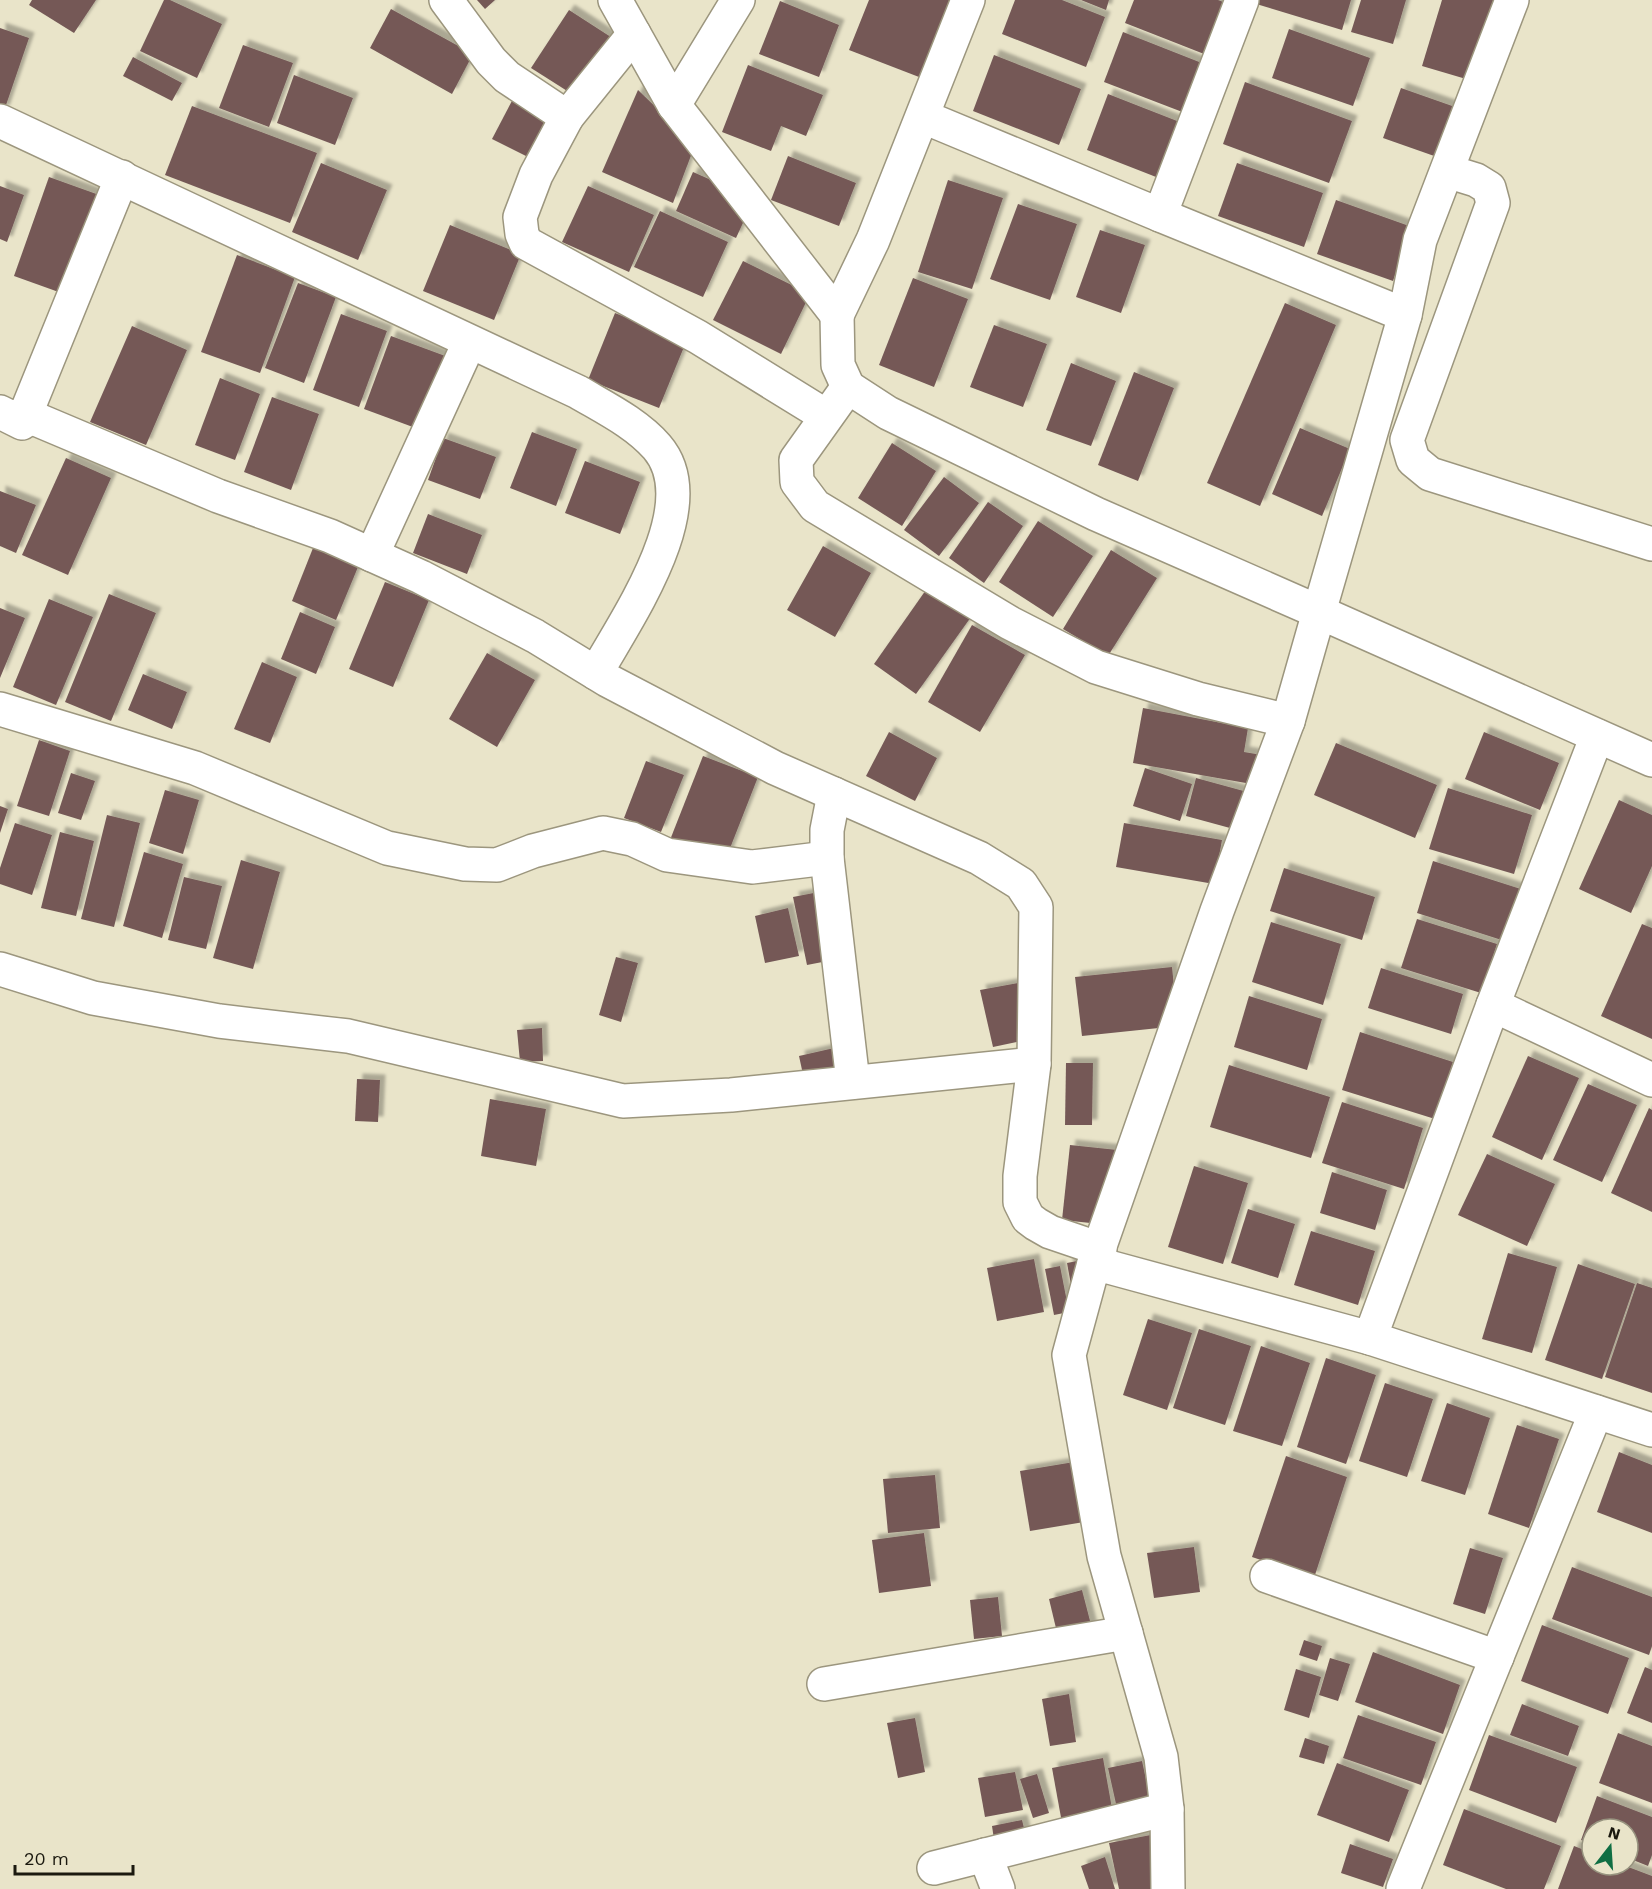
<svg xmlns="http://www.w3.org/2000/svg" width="1652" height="1889" viewBox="0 0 1652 1889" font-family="'Work Sans',sans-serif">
<defs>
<filter id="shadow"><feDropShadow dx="5.5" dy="-5.5" stdDeviation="1.5" flood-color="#0004"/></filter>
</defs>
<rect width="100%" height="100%" fill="#e9e4c9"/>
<g fill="#745957" filter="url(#shadow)">
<polygon points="32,0 96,0 74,33 29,5"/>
<polygon points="164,0 170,0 222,24 197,78 140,51"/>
<polygon points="477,0 495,0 485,9"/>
<polygon points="869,0 950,0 919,77 849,50"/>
<polygon points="1015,0 1062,0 1105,17 1086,67 1002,34"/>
<polygon points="1081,0 1109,0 1106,10"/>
<polygon points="1134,0 1218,0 1247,11 1227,63 1125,23"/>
<polygon points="1243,0 1351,0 1342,30"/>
<polygon points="1361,0 1406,0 1393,44 1351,32"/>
<polygon points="1442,0 1508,0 1483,84 1422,66"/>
<polygon points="780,1 839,25 819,77 759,54"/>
<polygon points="391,9 473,54 452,94 370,48"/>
<polygon points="569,10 631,50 594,108 531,68"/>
<polygon points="0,28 29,38 4,111 0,110"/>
<polygon points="1289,29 1370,58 1353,106 1272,78"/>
<polygon points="1123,32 1217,69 1198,118 1104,82"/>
<polygon points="243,45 293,63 269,127 219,108"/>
<polygon points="994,55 1081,89 1059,145 973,111"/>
<polygon points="133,57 182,83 172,101 123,76"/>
<polygon points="748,65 823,95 806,136 781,126 771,151 722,132"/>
<polygon points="294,75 353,98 335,145 277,123"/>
<polygon points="1245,82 1352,121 1329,183 1223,144"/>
<polygon points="1401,88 1475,114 1457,164 1383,138"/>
<polygon points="638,90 695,145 673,203 602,172"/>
<polygon points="1108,94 1195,128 1174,184 1087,150"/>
<polygon points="514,97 575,128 554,170 492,139"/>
<polygon points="192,106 317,153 290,223 165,175"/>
<polygon points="788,156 856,183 839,226 771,200"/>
<polygon points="321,163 387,190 358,260 292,232"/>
<polygon points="1237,163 1323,193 1304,247 1218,216"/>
<polygon points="693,172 754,199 736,238 676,211"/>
<polygon points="49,177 102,196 67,295 14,276"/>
<polygon points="948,180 1003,198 972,289 918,272"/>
<polygon points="0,186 24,195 7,242 0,239"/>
<polygon points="588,186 654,215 629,272 562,242"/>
<polygon points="1336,200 1412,227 1393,281 1317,254"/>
<polygon points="1018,204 1077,224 1050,300 990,279"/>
<polygon points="660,211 728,242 703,297 634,267"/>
<polygon points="450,225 521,254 494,320 423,291"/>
<polygon points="1100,230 1145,245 1121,313 1076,297"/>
<polygon points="237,255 295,277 260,373 201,352"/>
<polygon points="743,261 810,294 781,354 713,320"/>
<polygon points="913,278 968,299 934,387 879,365"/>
<polygon points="298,283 336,297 304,383 265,368"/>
<polygon points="1285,303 1336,325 1260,506 1207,483"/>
<polygon points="615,313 686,342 659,408 588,380"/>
<polygon points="341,314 387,331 359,407 313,390"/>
<polygon points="994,325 1047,344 1023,407 970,387"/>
<polygon points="132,326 187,350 146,445 90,422"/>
<polygon points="391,336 448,357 421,430 364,409"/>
<polygon points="1071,363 1116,381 1091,446 1046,430"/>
<polygon points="1134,372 1174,388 1138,481 1098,465"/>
<polygon points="220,378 260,394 235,460 195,445"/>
<polygon points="272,397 319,414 291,490 244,472"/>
<polygon points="1300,428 1350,449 1322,516 1272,494"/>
<polygon points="532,432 577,449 556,506 510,488"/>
<polygon points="443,438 496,457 480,499 428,480"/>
<polygon points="892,443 936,471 902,526 858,498"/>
<polygon points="66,458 111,478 68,575 22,555"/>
<polygon points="585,461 640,482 620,534 565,513"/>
<polygon points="944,477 979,503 939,556 904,530"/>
<polygon points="0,491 36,505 16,553 0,546"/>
<polygon points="988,502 1023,526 984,583 949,558"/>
<polygon points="428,514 482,535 467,574 413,553"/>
<polygon points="1038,521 1093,556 1053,617 999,582"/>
<polygon points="823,546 871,573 835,637 787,610"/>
<polygon points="313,548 358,567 336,620 292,601"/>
<polygon points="1111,550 1157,578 1108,656 1063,629"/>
<polygon points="385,582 429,600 393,687 349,669"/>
<polygon points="928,587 971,617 916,694 874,664"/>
<polygon points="109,594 156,613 111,721 65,702"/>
<polygon points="49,599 93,617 56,705 13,687"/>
<polygon points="0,608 25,618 0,678"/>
<polygon points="300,612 335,627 316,674 281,659"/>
<polygon points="972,625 1025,655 980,732 928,702"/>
<polygon points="487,653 535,680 497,747 449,719"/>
<polygon points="262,662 297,677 270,743 234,729"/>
<polygon points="143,674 187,692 172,729 128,710"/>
<polygon points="1143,708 1248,728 1244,752 1262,755 1257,785 1133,763"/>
<polygon points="889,732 937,758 915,801 866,776"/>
<polygon points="1484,732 1559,763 1540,810 1465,779"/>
<polygon points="39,740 70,751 49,816 17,806"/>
<polygon points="1336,743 1437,785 1415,838 1314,795"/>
<polygon points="703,756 758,777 725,861 670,840"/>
<polygon points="646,761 684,775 661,832 624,818"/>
<polygon points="1145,768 1192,784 1180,821 1133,806"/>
<polygon points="71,773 95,781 81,820 58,813"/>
<polygon points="1196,778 1251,793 1241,831 1186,816"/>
<polygon points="1448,788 1532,815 1514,874 1429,849"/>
<polygon points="165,790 199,800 183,854 149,843"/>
<polygon points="1619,800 1652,815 1652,866 1631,913 1579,889"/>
<polygon points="0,806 8,809 0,833"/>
<polygon points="107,815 140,823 114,927 81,919"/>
<polygon points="15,823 52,835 32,895 0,884 0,868"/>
<polygon points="1124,823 1222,840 1214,884 1116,867"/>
<polygon points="60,832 94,841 76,916 41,908"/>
<polygon points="144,852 183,864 162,938 123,926"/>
<polygon points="241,860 280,872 253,969 213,958"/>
<polygon points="1433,861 1527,891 1511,943 1417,913"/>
<polygon points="1284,868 1375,897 1362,940 1270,911"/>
<polygon points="184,877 222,886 206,949 168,940"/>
<polygon points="829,890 843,958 807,965 793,897"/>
<polygon points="788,908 799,956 765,963 755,916"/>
<polygon points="1417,919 1497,944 1481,993 1401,968"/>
<polygon points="1271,922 1341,944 1323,1005 1252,982"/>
<polygon points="1642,924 1652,928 1652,1039 1601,1016"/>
<polygon points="616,957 638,963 621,1022 599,1015"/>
<polygon points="1172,967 1178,1026 1082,1036 1075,977"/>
<polygon points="1381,968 1463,994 1451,1034 1368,1008"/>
<polygon points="1018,983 1030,1039 993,1047 980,990"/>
<polygon points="1249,996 1322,1019 1307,1070 1234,1047"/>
<polygon points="542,1028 543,1061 520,1062 517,1030"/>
<polygon points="1360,1032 1453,1062 1435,1119 1342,1090"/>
<polygon points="856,1043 860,1067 804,1079 799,1056"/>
<polygon points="1528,1056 1579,1078 1542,1160 1492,1137"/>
<polygon points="1066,1063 1093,1063 1092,1125 1065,1125"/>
<polygon points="1229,1065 1330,1097 1311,1158 1210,1127"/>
<polygon points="357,1079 380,1080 378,1122 355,1121"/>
<polygon points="1588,1084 1637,1105 1602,1182 1553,1160"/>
<polygon points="490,1099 546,1109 536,1166 481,1156"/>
<polygon points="1342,1102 1423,1128 1404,1189 1322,1163"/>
<polygon points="1649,1108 1652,1110 1652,1212 1611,1193"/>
<polygon points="1070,1145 1127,1151 1119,1226 1062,1220"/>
<polygon points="1487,1154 1555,1184 1527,1246 1458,1215"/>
<polygon points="1194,1166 1248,1183 1223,1264 1168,1247"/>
<polygon points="1332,1172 1387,1190 1375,1230 1320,1213"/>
<polygon points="1248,1209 1295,1224 1278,1278 1231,1263"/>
<polygon points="1311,1231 1375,1251 1358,1305 1294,1285"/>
<polygon points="1508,1253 1557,1267 1532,1353 1482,1339"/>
<polygon points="1034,1259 1044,1312 997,1321 987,1268"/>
<polygon points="1082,1260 1075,1307 1067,1263"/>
<polygon points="1578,1264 1635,1284 1602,1379 1545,1360"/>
<polygon points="1060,1266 1069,1312 1054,1315 1045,1269"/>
<polygon points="1637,1283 1652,1288 1652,1393 1605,1377"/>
<polygon points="1148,1319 1192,1333 1167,1410 1123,1395"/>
<polygon points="1199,1329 1251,1346 1225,1425 1173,1408"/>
<polygon points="1261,1346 1310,1363 1282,1446 1233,1431"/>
<polygon points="1326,1358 1376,1375 1346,1464 1297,1447"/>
<polygon points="1385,1383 1433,1399 1407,1477 1359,1461"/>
<polygon points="1447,1403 1490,1418 1465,1495 1421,1481"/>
<polygon points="1517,1425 1559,1439 1529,1528 1488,1514"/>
<polygon points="1619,1452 1652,1465 1652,1533 1597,1512"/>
<polygon points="1286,1456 1347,1477 1314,1578 1252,1557"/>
<polygon points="1086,1460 1096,1520 1030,1531 1020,1471"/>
<polygon points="935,1475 940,1528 888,1533 883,1479"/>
<polygon points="924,1533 931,1586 879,1593 872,1540"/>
<polygon points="1194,1547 1200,1592 1154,1598 1147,1553"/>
<polygon points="1470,1548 1503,1558 1485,1614 1453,1604"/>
<polygon points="1572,1567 1652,1597 1652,1646 1649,1655 1552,1619"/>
<polygon points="1082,1590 1095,1640 1061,1649 1049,1599"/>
<polygon points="998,1597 1002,1636 974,1639 970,1600"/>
<polygon points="1542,1625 1629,1658 1608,1714 1521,1681"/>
<polygon points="1304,1640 1322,1646 1317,1661 1299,1655"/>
<polygon points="1373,1652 1460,1685 1443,1734 1355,1702"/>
<polygon points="1330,1658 1350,1664 1338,1701 1319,1695"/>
<polygon points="1645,1667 1652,1670 1652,1723 1627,1713"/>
<polygon points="1296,1669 1321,1677 1309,1718 1284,1710"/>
<polygon points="1069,1694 1076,1742 1050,1746 1042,1699"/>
<polygon points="1522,1704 1579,1726 1568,1756 1510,1735"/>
<polygon points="1358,1715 1436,1742 1421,1785 1343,1758"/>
<polygon points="915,1718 925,1772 898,1778 887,1723"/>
<polygon points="1618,1733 1652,1746 1652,1803 1599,1783"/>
<polygon points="1489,1735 1577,1767 1556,1823 1469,1790"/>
<polygon points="1305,1738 1329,1746 1324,1764 1299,1757"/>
<polygon points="1103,1758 1113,1814 1062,1823 1052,1768"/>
<polygon points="1142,1761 1152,1806 1118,1813 1108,1768"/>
<polygon points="1337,1763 1409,1790 1389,1842 1317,1815"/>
<polygon points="1015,1772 1023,1810 985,1817 978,1778"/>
<polygon points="1037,1774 1049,1813 1033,1818 1020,1779"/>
<polygon points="1597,1796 1652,1817 1652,1855 1648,1866 1628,1858 1628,1829 1592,1829 1592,1845 1581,1840"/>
<polygon points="1464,1809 1561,1846 1544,1889 1506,1889 1443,1865"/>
<polygon points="1022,1820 1027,1840 995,1846 992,1826"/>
<polygon points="1156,1834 1167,1889 1119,1889 1109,1843"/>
<polygon points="1350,1844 1393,1859 1383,1887 1341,1873"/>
<polygon points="1574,1846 1592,1853 1592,1865 1623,1865 1652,1876 1652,1889 1558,1889"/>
<polygon points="1105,1857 1115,1889 1089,1889 1081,1866"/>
</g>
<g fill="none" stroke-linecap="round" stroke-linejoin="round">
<g stroke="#9c967e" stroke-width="36">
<g id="minor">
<polyline points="446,0 491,61 507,77 567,117"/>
<polyline points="615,0 674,105 738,0"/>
<polyline points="634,34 567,117 536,175 520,217 522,234 526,243 698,337 826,416"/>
<polyline points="674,105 837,315 873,240 968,0"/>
<polyline points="924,117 1160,215 1242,0"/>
<path d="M0,121L578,392C605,408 636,423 657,447C707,505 626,619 596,673"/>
<polyline points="1447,171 1476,180 1489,188 1493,203 1407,440 1413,460 1430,474 1652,544"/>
<polyline points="1160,215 1405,315"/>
<polyline points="837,315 838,365 848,387 888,413 1096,514 1319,612 1405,315 1420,240 1512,0"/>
<polyline points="848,387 796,460 797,482 815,506 1010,623 1096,667 1198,699 1288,721"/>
<polyline points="0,412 22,423 122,177"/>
<polyline points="26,415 218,496 330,536 421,577 535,636 607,680 775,768 979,858 1021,884 1036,907 1034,1064 1020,1176 1020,1202 1028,1218 1036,1224 1050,1232 1100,1249"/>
<polyline points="372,555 469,343"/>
<polyline points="0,709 195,768 387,848 465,864 497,865 533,851 603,833 632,839 667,855 752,867 827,858"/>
<polyline points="1597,736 1493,1005 1652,1080"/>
<polyline points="834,794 827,830 827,858 853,1082"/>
<polyline points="0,969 93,998 219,1021 348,1036 623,1101 731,1095 1034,1064"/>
<polyline points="1493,1005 1370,1338 1652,1430"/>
<polyline points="1094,1263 1217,911 1288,721 1319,612 1652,760"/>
<polyline points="1267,1576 1497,1657"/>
<polyline points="824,1684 1126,1633"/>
<polyline points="985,1855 998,1889"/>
<polyline points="934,1868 1167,1809"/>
<polyline points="1168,1889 1167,1809 1161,1757 1104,1556 1069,1355 1094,1263 1370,1338"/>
<polyline points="1403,1889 1596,1412"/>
</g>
</g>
<use href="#minor" stroke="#fff" stroke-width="33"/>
</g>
<g transform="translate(1610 1847) rotate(17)"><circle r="28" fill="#e9e4c9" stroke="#97937f" stroke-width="1.5"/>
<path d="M0-4.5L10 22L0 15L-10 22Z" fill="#106e43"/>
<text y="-9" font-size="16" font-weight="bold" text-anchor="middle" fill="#1b190f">N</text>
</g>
<path d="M15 1865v9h118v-9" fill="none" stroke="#1b190f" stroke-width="3"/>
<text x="24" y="1865" font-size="18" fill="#1b190f" stroke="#e9e4c9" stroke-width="4.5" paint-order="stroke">20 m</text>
</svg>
